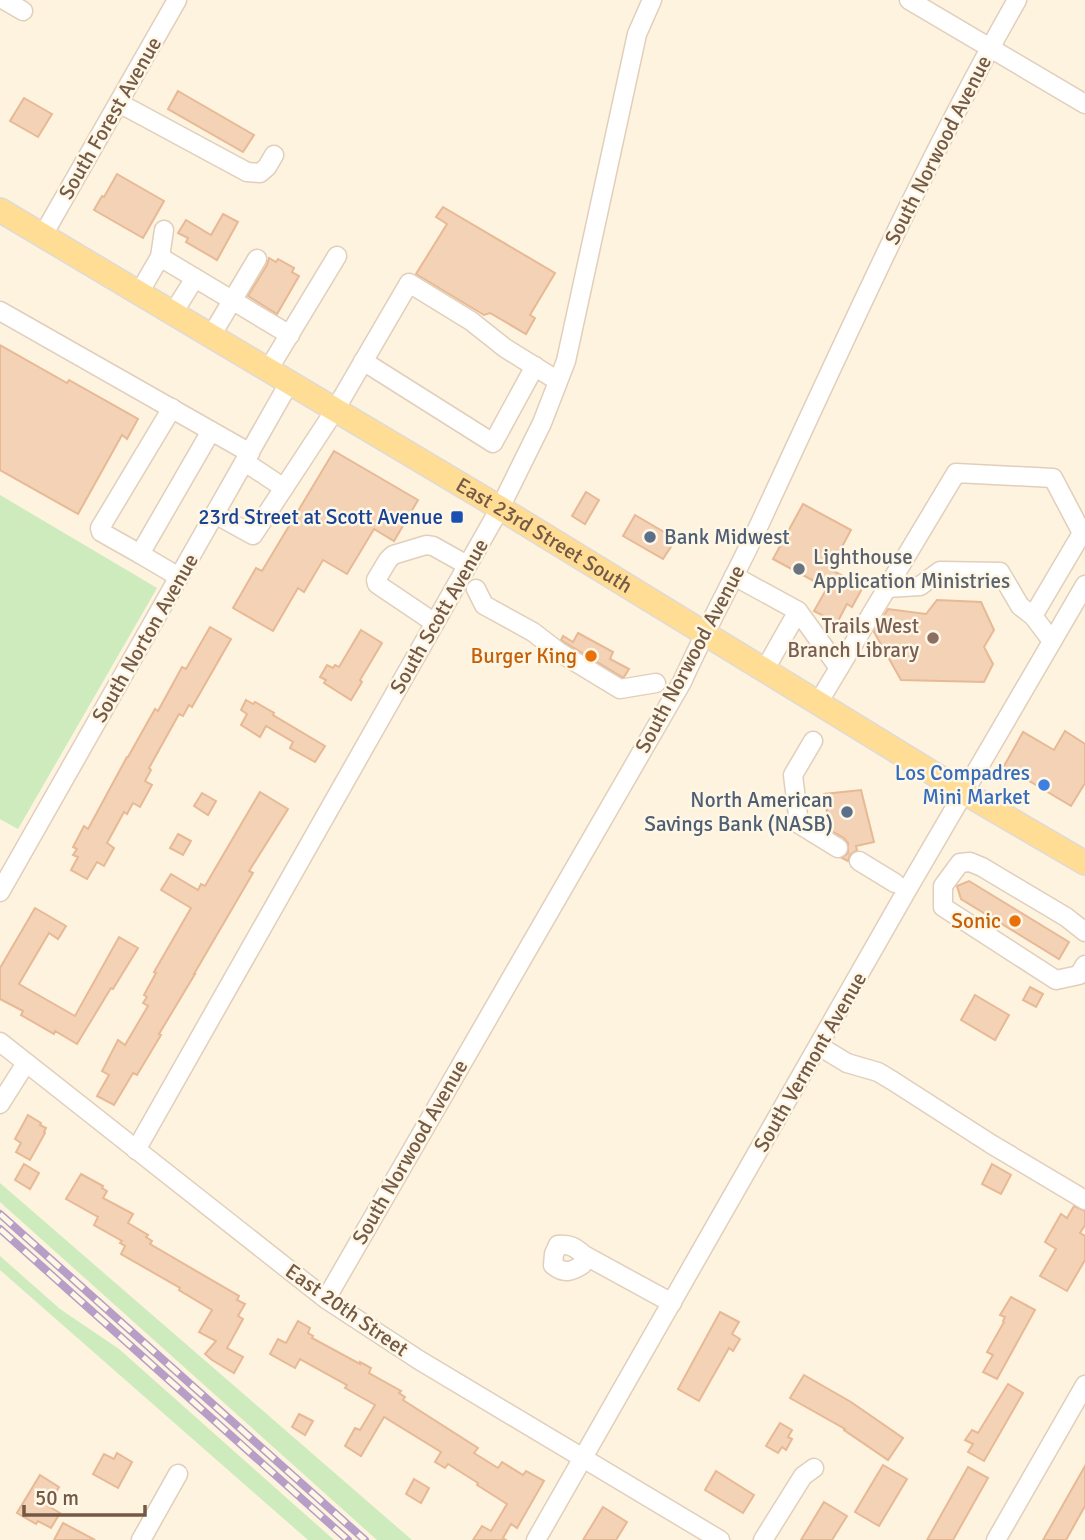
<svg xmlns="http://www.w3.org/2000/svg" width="1085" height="1540" viewBox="0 0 1085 1540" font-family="Signika,sans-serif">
<rect width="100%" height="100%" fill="#fdf3df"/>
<g fill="#cdebbd">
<polygon points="0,495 157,588 18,829 0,819"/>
<polygon points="0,1183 412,1540 377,1540 0,1202"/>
<polygon points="0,1256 60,1309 119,1349 334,1540 308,1540 0,1270"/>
</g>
<g fill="#f4d2b5" stroke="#e7b995" stroke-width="2">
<polygon points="178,91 254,135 243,152 168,109"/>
<polygon points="24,98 52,114 38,137 10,121"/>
<polygon points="117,174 164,201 143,238 94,210 102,196 104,197"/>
<polygon points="443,207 555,273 530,315 535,318 526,334 490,313 484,315 416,274 447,224 436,217"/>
<polygon points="223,214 238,222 217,260 186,242 188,238 178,233 186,220 211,235"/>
<polygon points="269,258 276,262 278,259 294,268 292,272 299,276 277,314 248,296 267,265"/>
<polygon points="0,345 67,383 69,380 138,419 127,439 122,435 78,514 0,470"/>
<polygon points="334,451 418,500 394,541 374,529 347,574 323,560 304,592 298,588 273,631 233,608 256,568 262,571"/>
<polygon points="586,492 599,500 585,524 572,516"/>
<polygon points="803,504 851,530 830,569 863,587 852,607 847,604 837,623 814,611 827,588 773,559"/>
<polygon points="635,515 676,539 663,559 623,536"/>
<polygon points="937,600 981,602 994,630 984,647 993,664 984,682 901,680 874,632 888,609 926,614"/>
<polygon points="210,627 231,639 192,707 189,705 183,716 179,714 149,768 151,770 145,781 152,785 140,807 133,803 127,814 124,812 107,843 114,848 104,866 97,862 87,879 71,870 78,857 73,855 77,849 73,847 84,826 88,829 127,757 128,757 155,709 158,711 182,667 186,669"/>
<polygon points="361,630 382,643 360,680 362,682 351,700 324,683 326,680 320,677 327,665 333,668 335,665 339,667"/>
<polygon points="578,633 613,652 610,659 629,669 624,677 622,677 561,640 563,636 573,642"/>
<polygon points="246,700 253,704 255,702 274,713 273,715 325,746 315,762 290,748 293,742 266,726 260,737 241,725 247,714 241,710"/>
<polygon points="1065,731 1085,744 1085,783 1071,806 1004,766 1023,732 1054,750"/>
<polygon points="861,790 874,842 856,846 857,850 850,855 848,861 842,858 848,853 848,843 844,838 830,830 824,794"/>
<polygon points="260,792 288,809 249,871 253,873 194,974 195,974 159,1034 161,1035 137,1075 133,1073 114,1105 97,1096 109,1075 102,1071 118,1040 125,1045 148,1006 143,1003 147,997 144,995 156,973 154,972 191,908 161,890 171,874 198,890 201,884 205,886"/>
<polygon points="202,793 216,801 208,815 194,806"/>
<polygon points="178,834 191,841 183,855 170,848"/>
<polygon points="969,881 1069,942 1059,959 961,899 957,886"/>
<polygon points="35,908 66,926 58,939 49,933 19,984 75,1016 119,937 138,948 113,989 111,988 77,1044 55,1031 54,1034 21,1015 23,1011 0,999 0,968"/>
<polygon points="1030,987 1043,994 1036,1007 1023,1000"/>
<polygon points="975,995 1009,1015 995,1040 961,1020"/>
<polygon points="28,1115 41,1123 40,1125 46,1128 44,1132 45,1133 30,1160 16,1152 21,1143 15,1139"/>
<polygon points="24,1164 39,1173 30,1189 15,1180"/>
<polygon points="992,1164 1011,1175 1001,1194 982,1184"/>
<polygon points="81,1174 103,1186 102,1188 107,1191 103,1198 133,1214 128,1223 148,1235 146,1237 152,1241 150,1244 239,1296 237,1300 245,1304 238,1316 243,1319 227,1348 243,1357 234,1373 212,1360 205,1354 216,1341 199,1332 212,1310 179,1290 180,1288 121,1254 125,1246 120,1243 122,1241 94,1225 98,1217 66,1199"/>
<polygon points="1074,1206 1085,1211 1085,1225 1080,1233 1085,1236 1085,1260 1067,1291 1040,1276 1056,1249 1045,1242 1061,1214 1067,1218"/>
<polygon points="1011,1297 1035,1310 997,1379 983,1372 993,1355 987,1352 1004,1322 1003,1321 1005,1317 1000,1315"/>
<polygon points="720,1312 739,1322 732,1334 740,1339 733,1351 729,1348 699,1401 678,1389"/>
<polygon points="298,1321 310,1328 308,1333 313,1336 312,1338 360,1364 360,1362 371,1368 369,1373 401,1391 399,1393 405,1397 403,1400 478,1448 474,1453 498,1468 502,1462 523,1475 526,1471 544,1481 517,1528 511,1524 503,1538 506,1540 473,1540 482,1526 491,1531 507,1504 477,1485 478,1483 448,1464 445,1468 435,1462 441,1452 384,1417 361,1456 345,1446 355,1428 360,1430 375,1405 345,1388 347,1385 300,1359 295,1368 270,1354 278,1339 286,1343"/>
<polygon points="804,1375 851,1402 903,1438 888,1460 844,1430 845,1429 790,1398"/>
<polygon points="1008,1384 1023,1393 984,1461 968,1452 973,1444 965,1440 972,1430 978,1433"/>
<polygon points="299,1414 313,1421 305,1435 292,1427"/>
<polygon points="780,1423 792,1430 788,1437 792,1439 786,1450 782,1447 778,1453 766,1446"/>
<polygon points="117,1453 132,1462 118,1488 93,1474 104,1454 114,1459"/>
<polygon points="883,1465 907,1479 879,1526 855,1512"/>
<polygon points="1085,1466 1085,1506 1066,1540 1043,1540"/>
<polygon points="968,1467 988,1478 962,1524 953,1540 927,1540"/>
<polygon points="716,1471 754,1495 743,1513 705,1490"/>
<polygon points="40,1475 59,1487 48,1506 60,1513 51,1528 38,1521 36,1524 17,1513"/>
<polygon points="414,1479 429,1488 421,1503 406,1494"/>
<polygon points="824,1502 847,1516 832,1540 801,1540"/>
<polygon points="603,1507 627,1522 616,1540 583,1540"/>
<polygon points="63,1523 95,1540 54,1540"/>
</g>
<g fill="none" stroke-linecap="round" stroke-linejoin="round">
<g stroke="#e1cfbb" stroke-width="21">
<g id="minor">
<polyline points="4,0 23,11"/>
<polyline points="909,0 1085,104"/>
<polyline points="119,103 247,172 260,173 267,167 274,155"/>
<polyline points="43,235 177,0"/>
<polyline points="160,257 290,335"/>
<polyline points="139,293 160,257 164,230"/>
<polyline points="0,311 250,453"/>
<polyline points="173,313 195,278"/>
<polyline points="211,336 257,259"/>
<polyline points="363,361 493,443 535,366"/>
<polyline points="268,370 337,256"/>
<polyline points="245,462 284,488"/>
<polyline points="215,514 253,535 335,410 409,283 471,321 505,348 558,381"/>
<polyline points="140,554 101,532 100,528 172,408"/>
<polyline points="734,576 798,611 764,671"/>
<polyline points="179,577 140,554 211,431"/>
<polyline points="887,588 920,586 940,571 1000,572 1020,606 1033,616"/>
<polyline points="476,589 484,605 533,632 559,652 620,689 656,683"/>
<polyline points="798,611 839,668"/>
<polyline points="435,623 377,584 376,580 388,560 393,555 426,545 433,546 467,565"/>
<polyline points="818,703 956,473 1053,478 1082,533 1033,616 1052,641"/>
<polyline points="813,741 793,775 799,824 838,848"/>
<polyline points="859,861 895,883"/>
<polyline points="0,892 289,383"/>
<polyline points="1085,932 1066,917 982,867 970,862 960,863 943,886 943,907 1056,980 1079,975 1085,965"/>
<polyline points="0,1042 326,1299 419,1360 720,1540"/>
<polyline points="819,1046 847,1063 878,1072 893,1081 991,1144 1085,1200"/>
<polyline points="0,1104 26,1063"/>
<polyline points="136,1150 500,508 542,423 566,361 637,34 652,0"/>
<path d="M584,1255L582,1265C571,1272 564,1274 553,1265L554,1254L558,1245C570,1244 575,1247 584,1255L672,1303"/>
<path d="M326,1299L682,682C708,624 740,568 766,510C846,338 923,165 1017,0"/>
<polyline points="141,1540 178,1474"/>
<polyline points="536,1540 907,890 1085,585"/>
<polyline points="763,1540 803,1476 814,1468"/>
<polyline points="996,1540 1085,1385"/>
</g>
</g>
<g stroke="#e0dad6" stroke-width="26">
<g id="major">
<path id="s1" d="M0,210L500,508L965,793L1085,863"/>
</g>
</g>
<use href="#minor" stroke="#fff" stroke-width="18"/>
<use href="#major" stroke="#ffdd94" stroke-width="23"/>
<g stroke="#b69ec6" stroke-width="8">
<g id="rail">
<polyline points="0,1214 365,1540"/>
<polyline points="0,1229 348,1540"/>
</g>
</g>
<use href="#rail" stroke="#fff7e6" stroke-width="5" stroke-dasharray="16" stroke-linecap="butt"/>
</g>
<rect fill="#1a4fb4" stroke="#fff7e6" stroke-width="2.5" x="450" y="510" width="14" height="14" rx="3.5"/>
<g fill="#5c6f8a" stroke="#fff7e6" stroke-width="2.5">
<circle cx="650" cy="537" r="7"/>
<circle cx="847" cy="812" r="7"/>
</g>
<circle fill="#6b7280" stroke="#fff7e6" stroke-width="2.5" cx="799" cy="569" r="7"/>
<circle fill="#8d6e63" stroke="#fff7e6" stroke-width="2.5" cx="933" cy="638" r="7"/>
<g fill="#e8710a" stroke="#fff7e6" stroke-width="2.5">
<circle cx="591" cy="656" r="7"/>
<circle cx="1015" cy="921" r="7"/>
</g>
<circle fill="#3f7fe0" stroke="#fff7e6" stroke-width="2.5" cx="1044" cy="785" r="7"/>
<g text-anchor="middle" stroke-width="5" stroke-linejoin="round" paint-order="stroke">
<g font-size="21" fill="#745946" stroke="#fff7e6">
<text transform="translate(110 118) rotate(-60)" y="7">South Forest Avenue</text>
<text transform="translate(938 150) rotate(-63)" y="7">South Norwood Avenue</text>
<text dy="7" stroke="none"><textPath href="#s1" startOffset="634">East 23rd Street South</textPath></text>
<text transform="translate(439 616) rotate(-60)" y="7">South Scott Avenue</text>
<text transform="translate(145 638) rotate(-60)" y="7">South Norton Avenue</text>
<text transform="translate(690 659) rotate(-62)" y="7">South Norwood Avenue</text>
<text transform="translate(810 1062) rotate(-60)" y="7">South Vermont Avenue</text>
<text transform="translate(410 1152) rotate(-60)" y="7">South Norwood Avenue</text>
<text transform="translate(347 1310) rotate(35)" y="7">East 20th Street</text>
</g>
<g font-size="21" fill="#164399" stroke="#fff7e6" text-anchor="end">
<text x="443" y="524">23rd Street at Scott Avenue</text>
</g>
<g font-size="21" fill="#4e5e75" stroke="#fff7e6" text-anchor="start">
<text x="664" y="544">Bank Midwest</text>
<text x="833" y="807" text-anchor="end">North American<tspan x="833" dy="24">Savings Bank (NASB)</tspan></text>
</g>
<g font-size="21" fill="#5b616d" stroke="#fff7e6" text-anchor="start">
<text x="813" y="564">Lighthouse<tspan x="813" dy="24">Application Ministries</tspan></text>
</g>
<g font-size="21" fill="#785e54" stroke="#fff7e6" text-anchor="end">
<text x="919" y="633">Trails West<tspan x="919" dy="24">Branch Library</tspan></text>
</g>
<g font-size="21" fill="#c56008" stroke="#fff7e6" text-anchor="end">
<text x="577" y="663">Burger King</text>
<text x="1001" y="928">Sonic</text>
</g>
<g font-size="21" fill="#366cbe" stroke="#fff7e6" text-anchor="end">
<text x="1030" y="780">Los Compadres<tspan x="1030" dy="24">Mini Market</tspan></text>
</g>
</g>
<path d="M24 1505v10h121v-10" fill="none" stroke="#745946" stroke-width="3.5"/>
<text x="35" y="1505" font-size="21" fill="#745946" stroke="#fff7e6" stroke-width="5" paint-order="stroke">50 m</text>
</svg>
